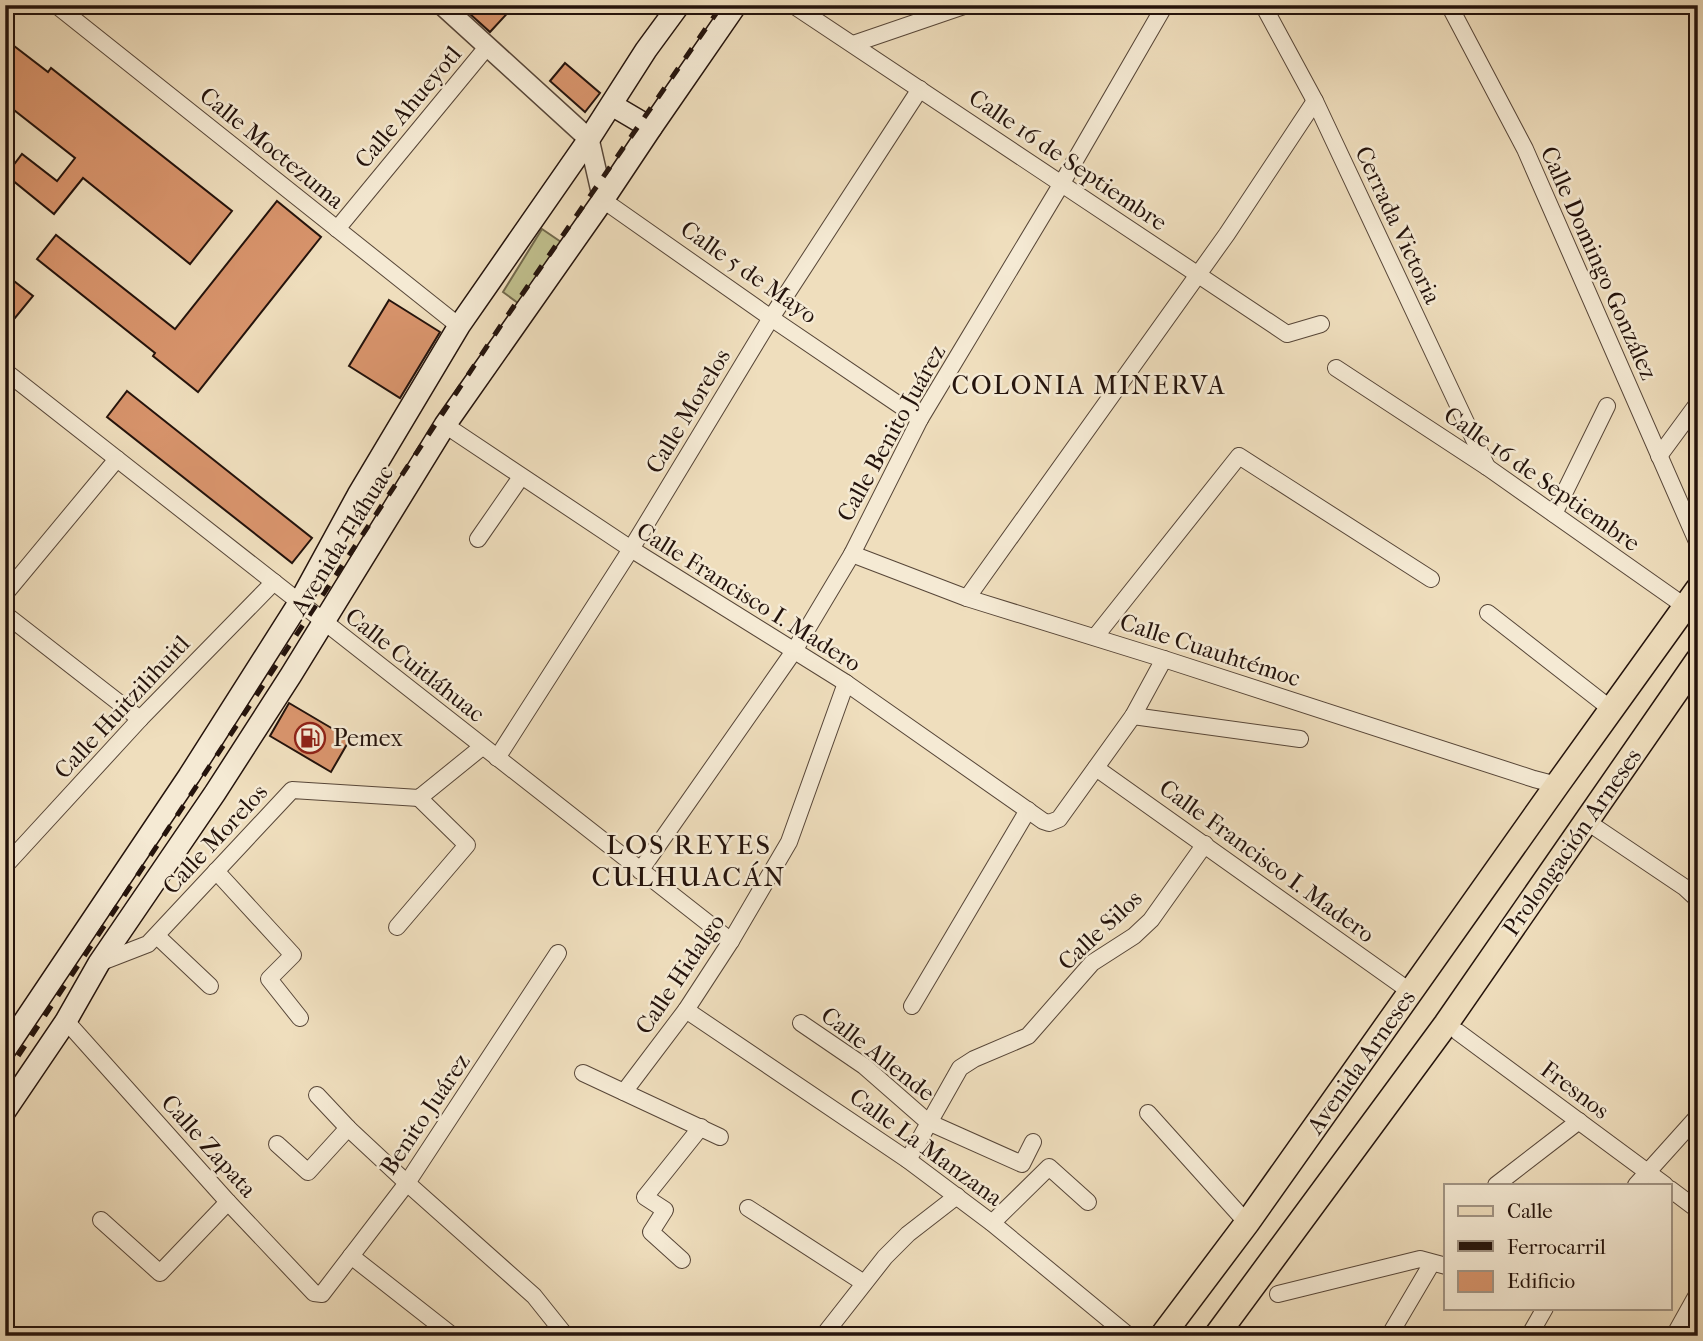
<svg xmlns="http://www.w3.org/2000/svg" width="1703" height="1341" viewBox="0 0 1703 1341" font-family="'IM FELL French Canon',serif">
<rect width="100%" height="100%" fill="#efdebd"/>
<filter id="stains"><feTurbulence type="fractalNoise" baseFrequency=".00286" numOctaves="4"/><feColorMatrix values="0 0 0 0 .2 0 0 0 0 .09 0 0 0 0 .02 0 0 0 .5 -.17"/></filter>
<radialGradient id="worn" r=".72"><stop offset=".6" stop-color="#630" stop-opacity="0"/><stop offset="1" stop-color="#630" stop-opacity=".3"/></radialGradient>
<polygon fill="#c0bf8d" stroke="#72694c" stroke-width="2" points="542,229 561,242 518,303 503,292"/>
<g fill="#d8946c" stroke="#24130c" stroke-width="2">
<polygon points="460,5 515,5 490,32"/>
<polygon points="5,39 48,72 51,68 232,211 190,264 83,178 54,214 6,175 22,154 57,181 75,158 5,103"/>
<polygon points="565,63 600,93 585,112 550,81"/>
<polygon points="277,201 321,237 198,392 153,356 155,353 37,259 56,235 175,329"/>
<polygon points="5,274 33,296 15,318 5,311"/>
<polygon points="389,300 440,332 400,398 349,366"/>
<polygon points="127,391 312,538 292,563 107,417"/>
<polygon points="289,703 350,739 331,772 270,736"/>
</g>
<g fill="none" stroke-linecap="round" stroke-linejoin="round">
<g stroke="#574638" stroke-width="18">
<g id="minor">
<polyline points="56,5 459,326"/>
<polyline points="793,5 1287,334 1321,324"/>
<polyline points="1263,5 1315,101 1487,467"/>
<polyline points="1449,5 1525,149 1698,544"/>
<polyline points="853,44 967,5"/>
<polyline points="603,200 771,318 920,419"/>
<polyline points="337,229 487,47"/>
<polyline points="1336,368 1487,467 1686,607"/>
<polyline points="5,371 731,941"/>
<polyline points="445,425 631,549 846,683 1043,821 1049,823 1059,819 1133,716 1164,659"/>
<polyline points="1659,456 1698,403"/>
<polyline points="1554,514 1607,406"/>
<polyline points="478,539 521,477"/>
<polyline points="852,554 967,598 1164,659 1534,779 1557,785"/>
<polyline points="5,594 117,459"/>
<polyline points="967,598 1227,234 1315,101"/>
<polyline points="1488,613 1611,709"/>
<polyline points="5,614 140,719"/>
<polyline points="1095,637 1239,456 1431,579"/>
<polyline points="1133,716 1300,739"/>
<polyline points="497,758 631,549 771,318 920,89"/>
<polyline points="1096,768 1411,992"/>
<polyline points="1586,821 1684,887 1698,900"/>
<polyline points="5,866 140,719 274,582"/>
<polyline points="216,871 293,955 269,979 300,1018"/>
<polyline points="640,871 794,651 852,554 920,419 1062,183 1165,5"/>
<polyline points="397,927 467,845 419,798"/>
<polyline points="157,936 210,986"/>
<polyline points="99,963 148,944 292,790 419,798 482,747"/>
<polyline points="912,1006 1028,810"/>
<polyline points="686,1010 908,1160 992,1223 1129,1336"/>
<polyline points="66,1021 228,1202 314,1293 322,1294 407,1183 558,953"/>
<polyline points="801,1023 864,1066 928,1122 1022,1164 1033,1142"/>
<polyline points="1458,1032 1665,1185"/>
<polyline points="583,1073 720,1137"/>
<polyline points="624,1092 686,1010 731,941 789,842 846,683"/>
<polyline points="317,1095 348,1128 407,1183 534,1296 566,1336"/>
<polyline points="1148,1113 1247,1223"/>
<polyline points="277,1144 308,1172 348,1128"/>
<polyline points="908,1160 960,1068 974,1059 1028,1036 1092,963 1134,936 1151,920 1205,844"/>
<polyline points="1496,1185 1579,1121"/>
<polyline points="1636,1185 1698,1116"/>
<polyline points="1670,1189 1698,1210"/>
<polyline points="748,1208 864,1283"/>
<polyline points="101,1220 160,1273 228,1202"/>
<polyline points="992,1223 1049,1167 1088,1202"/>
<polyline points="351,1256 453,1336"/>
<polyline points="682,1260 651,1232 665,1210 645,1197 701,1127"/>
<polyline points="1278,1294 1420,1259 1446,1266"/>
<polyline points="823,1336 885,1257 908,1234 957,1196"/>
<polyline points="1389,1336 1432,1263"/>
<polyline points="1529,1336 1545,1308"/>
<polyline points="1674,1336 1698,1293"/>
</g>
</g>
<g stroke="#574638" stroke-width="22">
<polyline id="tertiary" points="442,5 589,139 603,200"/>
</g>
<g stroke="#24130c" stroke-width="24">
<g id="secondary">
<polyline points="612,105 651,128"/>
<polyline points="5,1050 189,776 299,603 358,495 459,326 589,139 646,50 679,5"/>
<polyline points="5,1111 66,1021 99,963 215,793 291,675 445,425 603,200 651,128 736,5"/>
</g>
</g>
<g stroke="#24130c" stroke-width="27">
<g id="primary">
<polyline points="1162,1336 1247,1223 1557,785 1698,589"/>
<polyline points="1216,1336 1446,1024 1698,660"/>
</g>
</g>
<use href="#minor" stroke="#f5ead4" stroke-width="16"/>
<use href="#tertiary" stroke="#f5ead4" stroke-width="19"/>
<use href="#secondary" stroke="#f5ead4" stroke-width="21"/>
<use href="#primary" stroke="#efdebd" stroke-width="24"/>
<polyline stroke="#24130c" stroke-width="5" stroke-dasharray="12 12" stroke-linecap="butt" points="5,1076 503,322 722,5"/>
</g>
<defs>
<g id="fuel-ring" transform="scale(1.575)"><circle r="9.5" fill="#f5ead4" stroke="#8f2418" stroke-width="1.5"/><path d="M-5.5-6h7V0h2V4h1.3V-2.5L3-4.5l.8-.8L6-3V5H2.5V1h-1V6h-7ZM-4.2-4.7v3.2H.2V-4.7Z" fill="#8f2418"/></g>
</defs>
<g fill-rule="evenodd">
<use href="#fuel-ring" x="310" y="738"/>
</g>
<g text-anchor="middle" stroke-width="5" stroke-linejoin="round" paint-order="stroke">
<g font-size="24" fill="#24130c" stroke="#f5ead4">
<text transform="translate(408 107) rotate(-50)" y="8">Calle Ahueyotl</text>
<text transform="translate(272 148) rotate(39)" y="8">Calle Moctezuma</text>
<text transform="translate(1068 160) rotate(34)" y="8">Calle 16 de Septiembre</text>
<text transform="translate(1398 225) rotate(65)" y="8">Cerrada Victoria</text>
<text transform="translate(1599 263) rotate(66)" y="8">Calle Domingo González</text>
<text transform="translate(749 272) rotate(35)" y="8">Calle 5 de Mayo</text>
<text transform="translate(688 411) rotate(-59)" y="8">Calle Morelos</text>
<text transform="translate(891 433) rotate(-61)" y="8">Calle Benito Juárez</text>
<text transform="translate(1542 479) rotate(35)" y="8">Calle 16 de Septiembre</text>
<text transform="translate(342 540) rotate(-58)" y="8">Avenida Tláhuac</text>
<text transform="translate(749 597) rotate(32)" y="8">Calle Francisco I. Madero</text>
<text transform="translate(1210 650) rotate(18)" y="8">Calle Cuauhtémoc</text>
<text transform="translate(415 665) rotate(38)" y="8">Calle Cuitláhuac</text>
<text transform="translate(122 707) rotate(-47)" y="8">Calle Huitzilihuitl</text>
<text transform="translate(215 839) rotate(-47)" y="8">Calle Morelos</text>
<text transform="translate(1572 842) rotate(-55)" y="8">Prolongación Arneses</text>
<text transform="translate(1267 861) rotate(36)" y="8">Calle Francisco I. Madero</text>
<text transform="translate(1100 930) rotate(-43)" y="8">Calle Silos</text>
<text transform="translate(680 974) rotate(-56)" y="8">Calle Hidalgo</text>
<text transform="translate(878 1054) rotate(38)" y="8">Calle Allende</text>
<text transform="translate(1361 1062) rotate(-55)" y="8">Avenida Arneses</text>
<text transform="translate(1575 1090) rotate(37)" y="8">Fresnos</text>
<text transform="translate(425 1114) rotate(-56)" y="8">Benito Juárez</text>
<text transform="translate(209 1146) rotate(48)" y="8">Calle Zapata</text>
<text transform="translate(926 1147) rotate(36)" y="8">Calle La Manzana</text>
</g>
<g font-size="24" fill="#24130c" stroke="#f5ead4" text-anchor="start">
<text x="333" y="746">Pemex</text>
</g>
<g font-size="26" letter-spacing="2" fill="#24130c" stroke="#f5ead4">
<text x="1089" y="394">COLONIA MINERVA</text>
</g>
<g font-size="28" letter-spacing="2" fill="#24130c" stroke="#f5ead4">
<text x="689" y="854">LOS REYES<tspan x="689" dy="32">CULHUACÁN</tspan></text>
</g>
</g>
<rect width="1703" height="1341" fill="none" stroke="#efdebd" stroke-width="28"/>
<rect x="7" y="7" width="1689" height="1327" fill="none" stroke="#24130c" stroke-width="3.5"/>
<rect x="14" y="14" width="1675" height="1313" fill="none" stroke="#24130c" stroke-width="2"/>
<rect x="1444" y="1184" width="228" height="126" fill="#f5ead4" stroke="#a19484" stroke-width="2"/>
<rect x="1458" y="1206" width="35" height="10" fill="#efdebd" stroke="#a19484" stroke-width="2"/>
<text x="1507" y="1218" font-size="21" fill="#24130c">Calle</text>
<rect x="1458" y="1241" width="35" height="10" fill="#24130c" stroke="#a19484" stroke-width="2"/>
<text x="1507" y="1254" font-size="21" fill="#24130c">Ferrocarril</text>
<rect x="1458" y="1271" width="35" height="21" fill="#d8946c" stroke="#a19484" stroke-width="2"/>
<text x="1507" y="1288" font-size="21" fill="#24130c">Edificio</text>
<rect width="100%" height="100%" filter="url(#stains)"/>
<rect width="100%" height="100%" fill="url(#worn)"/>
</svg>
